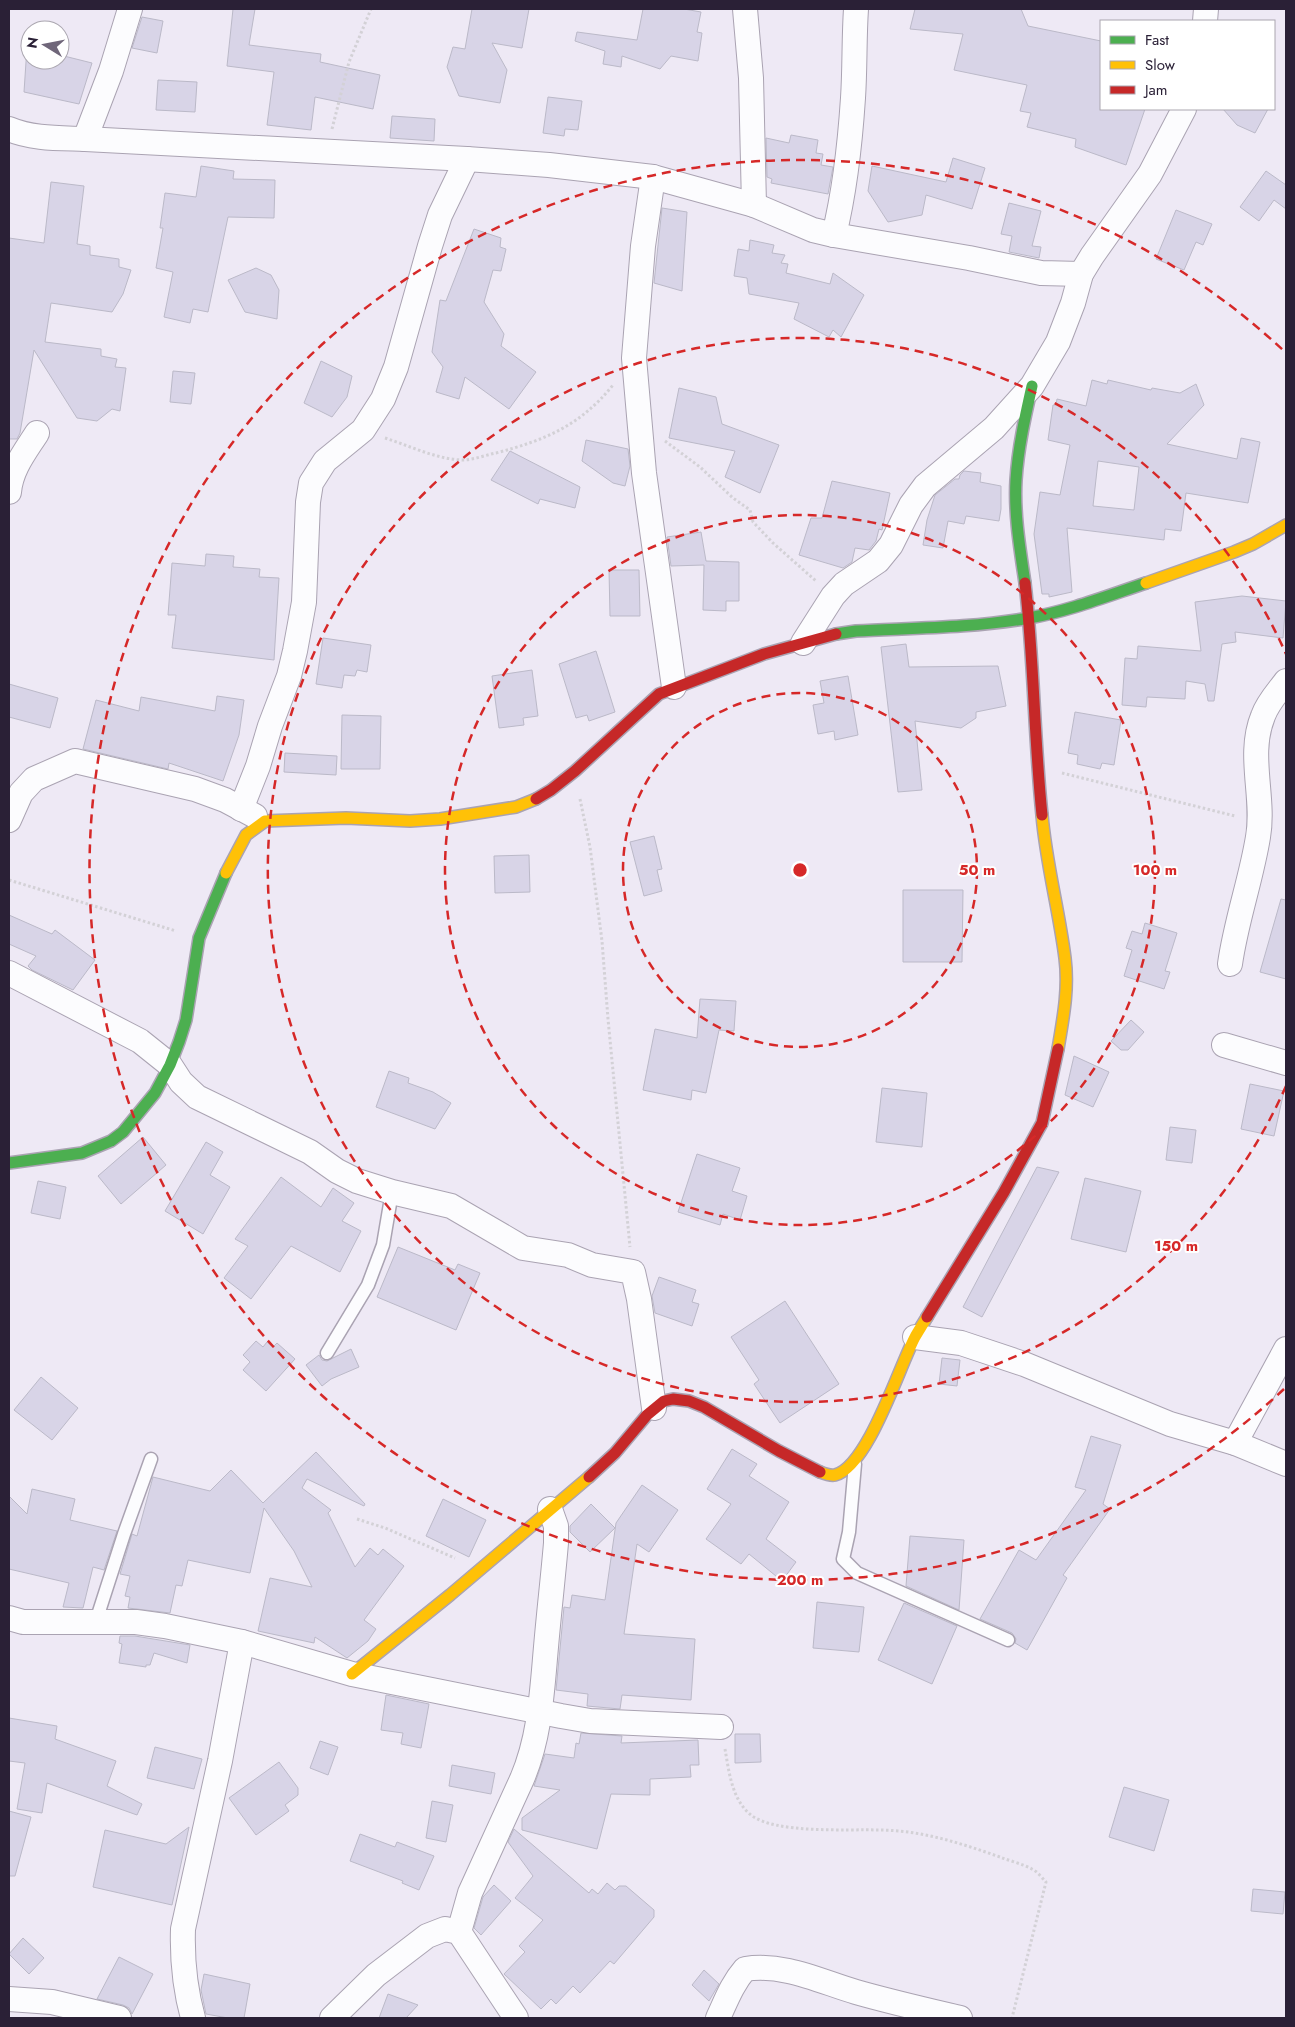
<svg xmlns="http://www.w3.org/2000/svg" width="1295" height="2027" viewBox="0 0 1295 2027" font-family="Jost,sans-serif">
<rect width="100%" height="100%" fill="#eee9f5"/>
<g fill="#d8d4e7" stroke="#bbb9c8" fill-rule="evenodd">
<polygon points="233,9 255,9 249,45 321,54 320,62 380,75 373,109 315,97 311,130 267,125 274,72 227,66"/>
<polygon points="472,9 529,9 522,48 492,43 507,70 500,103 459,96 447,67 453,47 465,49"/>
<polygon points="643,9 684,9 701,12 697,32 702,33 698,61 671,56 660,69 622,56 621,67 603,64 605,51 575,41 577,32 637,40"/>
<polygon points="915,9 1021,9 1028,26 1101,41 1101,109 1145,109 1126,165 1075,147 1076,139 1027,127 1031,113 1020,111 1027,85 954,70 963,34 910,29"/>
<polygon points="142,17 163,21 157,53 132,48"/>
<polygon points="27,47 30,48 30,60 60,60 60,55 92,63 79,104 24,92"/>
<polygon points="158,80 197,82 195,112 156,110"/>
<polygon points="548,97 582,101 578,130 565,129 564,136 543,133"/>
<polygon points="1223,109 1268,109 1255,133 1237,125"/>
<polygon points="392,116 435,119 434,141 390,138"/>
<polygon points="791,135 818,140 816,153 823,154 821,165 833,167 828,194 771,183 772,179 767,177 766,138 789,143"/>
<polygon points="953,158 985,168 972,209 926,195 922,215 888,222 868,191 872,166 946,182"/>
<polygon points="201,166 234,171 233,179 275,180 274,218 228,217 208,312 193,309 190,323 164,317 173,272 156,268 163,228 160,228 165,193 196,197"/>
<polygon points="1266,171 1286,185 1286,209 1274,200 1259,221 1240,207"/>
<polygon points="51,182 84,186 77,244 90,246 90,255 119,259 119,267 131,270 123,294 112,312 51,303 45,342 101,349 101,356 117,359 115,367 126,368 120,411 112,409 97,421 77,418 34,350 20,433 17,439 9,439 9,238 44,243"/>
<polygon points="1009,203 1041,211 1032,246 1041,247 1039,258 1009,252 1012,236 1001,234"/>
<polygon points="662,208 687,212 682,291 654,283"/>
<polygon points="1176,210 1212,224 1203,245 1196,242 1184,270 1156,259"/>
<polygon points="474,229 501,238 500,247 506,249 501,271 493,270 484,302 504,334 501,346 536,372 509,409 465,377 459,399 436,392 443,367 432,352 440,300 446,301"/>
<polygon points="750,240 774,245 772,253 785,255 781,263 788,264 786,273 830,284 833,273 864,295 841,337 833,330 829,337 794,319 799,303 749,294 747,278 734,276 738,249 749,251"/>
<polygon points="256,268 271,275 279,290 277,319 245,312 228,280"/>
<polygon points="321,361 352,376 347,397 332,417 304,403"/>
<polygon points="173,371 195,373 191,404 170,402"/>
<path d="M1092,380L1107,384L1108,380L1151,390L1152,388L1180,393L1196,384L1204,405L1167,444L1237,459L1241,438L1260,442L1248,503L1186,493L1181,531L1165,529L1164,540L1067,528L1072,592L1049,597V594H1042L1034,534L1040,492L1060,495L1070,445L1048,440L1053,405H1056L1057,399L1086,406ZM1098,461L1139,467L1134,510L1093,506Z"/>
<polygon points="679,388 716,397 722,424 779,445 760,493 725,477 735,451 669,438"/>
<polygon points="586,440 628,449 630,466 625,486 613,483 582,461"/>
<polygon points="510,451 580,487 575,508 540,499 538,504 491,480"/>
<polygon points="964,471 981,473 980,482 1001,486 1001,509 999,521 966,516 964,524 948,521 943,548 923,545 927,520 935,495 955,479 959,479 960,475"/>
<polygon points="832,481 890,493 882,530 879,529 876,541 869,550 855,548 852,562 843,568 799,555 811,518 822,518"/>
<polygon points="701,532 706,561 739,562 739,601 726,601 726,611 703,610 704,565 671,566 667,537"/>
<polygon points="206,554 234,556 233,567 260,569 259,577 279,578 274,660 172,648 176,615 168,615 172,563 205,566"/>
<polygon points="609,570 639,570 640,616 610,616"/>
<polygon points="1242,596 1286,601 1283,638 1235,632 1236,642 1222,644 1214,701 1208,701 1205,684 1186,681 1185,699 1147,697 1146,707 1122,705 1125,658 1137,659 1138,646 1201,651 1195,602"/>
<polygon points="323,638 371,645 367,672 357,670 355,676 344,675 342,688 316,684"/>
<polygon points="906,644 909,667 998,666 1006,706 976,712 976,718 961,728 915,721 922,790 898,792 881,647"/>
<polygon points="596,651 615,712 589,721 587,715 576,718 559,664"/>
<polygon points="532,670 538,716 523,718 524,725 499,728 492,676"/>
<polygon points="848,676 858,735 835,740 834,731 818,734 813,705 824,703 820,681"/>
<polygon points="9,684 58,698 50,728 9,717"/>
<polygon points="217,696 244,700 239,735 223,781 169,763 168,769 83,749 96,700 139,711 141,697 215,711"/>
<polygon points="1075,712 1121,720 1114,765 1102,763 1100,769 1077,764 1078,755 1068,753"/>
<polygon points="342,715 381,716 380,769 341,769"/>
<polygon points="285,753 337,756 336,775 284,772"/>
<polygon points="654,836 662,869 657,870 662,891 644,896 630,842"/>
<polygon points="529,855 530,892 495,893 494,856"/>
<polygon points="903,890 963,890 962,962 903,962"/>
<polygon points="1281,899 1286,900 1286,979 1260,972"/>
<polygon points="9,915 52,934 55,930 95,960 73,990 32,970 28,966 36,956 9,944"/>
<polygon points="1145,923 1177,933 1165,971 1170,972 1164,989 1124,976 1132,950 1126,948 1132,931 1142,934"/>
<polygon points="700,999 736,1001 734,1031 719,1030 706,1093 692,1090 691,1100 643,1090 655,1029 697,1038"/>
<polygon points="1131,1020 1144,1032 1128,1050 1121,1050 1111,1041"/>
<polygon points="1074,1056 1109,1072 1093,1107 1065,1095"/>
<polygon points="389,1071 409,1078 408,1083 433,1092 451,1103 435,1129 376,1107"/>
<polygon points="1250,1084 1284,1091 1274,1136 1241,1129"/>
<polygon points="882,1088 927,1093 922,1147 876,1142"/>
<polygon points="1170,1127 1196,1130 1192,1163 1166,1160"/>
<polygon points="143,1137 166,1165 121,1204 98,1176"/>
<polygon points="206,1142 223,1152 210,1175 230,1187 203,1234 165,1211"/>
<polygon points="697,1154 740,1168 732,1191 747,1196 740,1220 723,1214 720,1225 678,1212"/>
<polygon points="1037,1167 1059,1172 982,1317 963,1307"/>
<polygon points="281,1177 321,1207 333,1188 354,1203 342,1221 361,1231 340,1272 291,1246 251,1299 224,1278 248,1246 235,1239"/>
<polygon points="1085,1178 1141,1191 1126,1252 1071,1239"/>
<polygon points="38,1181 66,1187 60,1219 31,1213"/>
<polygon points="398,1247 455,1270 458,1264 480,1273 456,1330 377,1297"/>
<polygon points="659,1277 696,1290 692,1302 699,1304 692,1326 655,1313 652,1296"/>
<polygon points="785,1301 839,1384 780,1423 754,1384 759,1380 731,1337"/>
<polygon points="256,1341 263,1347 267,1342 273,1347 277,1343 295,1359 266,1391 243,1370 250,1362 243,1355"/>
<polygon points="351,1349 359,1367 331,1379 322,1386 306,1365 319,1355 322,1360 327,1361"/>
<polygon points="942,1358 960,1360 957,1386 939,1384"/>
<polygon points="41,1377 78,1408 52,1440 14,1410"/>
<polygon points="1091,1436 1121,1445 1103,1504 1110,1509 1063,1575 1067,1578 1027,1650 1015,1643 1016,1639 1012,1633 980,1619 1019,1550 1036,1560 1086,1490 1075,1487"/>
<polygon points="732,1449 757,1464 749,1476 789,1502 766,1539 796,1562 782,1581 749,1554 741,1564 706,1539 731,1504 707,1489"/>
<polygon points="316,1452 365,1504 364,1506 307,1479 302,1488 331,1510 328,1513 355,1567 370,1548 378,1555 383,1549 404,1566 364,1620 376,1629 368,1641 347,1658 315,1637 314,1643 258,1631 270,1578 312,1587 294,1551 264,1508 250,1573 188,1560 182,1586 176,1585 170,1613 128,1608 130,1597 125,1596 130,1576 120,1574 132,1534 137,1536 153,1477 210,1491 231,1470 263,1503"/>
<polygon points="642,1485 678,1510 649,1552 637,1544 624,1634 695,1639 691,1700 622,1695 620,1709 587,1706 588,1694 556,1690 564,1607 570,1608 572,1595 605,1600 616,1523"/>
<polygon points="32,1489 75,1499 70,1520 117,1531 104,1570 93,1567 83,1608 63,1607 69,1583 9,1569 9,1496 27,1514"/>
<polygon points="443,1499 486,1520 469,1557 426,1536"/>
<polygon points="591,1504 615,1528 590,1552 570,1532 570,1526"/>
<polygon points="910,1536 964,1540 959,1610 906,1586"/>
<polygon points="817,1602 864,1607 859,1652 813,1648"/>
<polygon points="904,1603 957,1626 932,1684 878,1660"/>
<polygon points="120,1636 135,1636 190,1645 187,1663 154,1653 150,1665 146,1665 146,1667 119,1663 122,1644 119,1643"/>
<polygon points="386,1695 429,1704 421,1748 401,1744 403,1733 381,1730"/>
<polygon points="9,1718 57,1726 55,1739 116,1761 107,1786 142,1804 137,1815 47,1783 42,1813 17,1809 25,1763 9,1761"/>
<polygon points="581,1733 622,1736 621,1743 698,1740 699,1765 690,1765 691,1777 650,1779 650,1795 611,1794 597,1849 522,1830 522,1818 560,1790 534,1786 545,1754 574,1758 576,1743 579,1744"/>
<polygon points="735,1734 760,1734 761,1762 735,1763"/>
<polygon points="320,1741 338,1747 328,1775 310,1768"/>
<polygon points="155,1747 202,1759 194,1789 147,1778"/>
<polygon points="279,1762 298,1788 298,1795 285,1805 289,1811 256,1835 229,1798"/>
<polygon points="452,1765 495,1773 491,1794 449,1786"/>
<polygon points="1124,1787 1169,1800 1154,1851 1109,1837"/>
<polygon points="432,1801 453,1805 446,1842 426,1838"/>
<polygon points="9,1811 31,1817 15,1876 9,1876"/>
<polygon points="189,1827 172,1905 93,1887 105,1830 166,1844"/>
<polygon points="514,1829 589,1893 592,1889 598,1894 607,1883 615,1890 619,1886 626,1886 654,1910 654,1917 614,1964 610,1961 580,1993 573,1986 556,2004 551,1999 541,2009 504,1974 525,1952 519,1946 543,1920 515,1898 533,1876 508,1842"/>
<polygon points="360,1834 395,1847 397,1842 434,1856 419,1890 402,1883 403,1881 350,1861"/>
<polygon points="494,1885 511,1901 481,1935 474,1928 483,1897"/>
<polygon points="1253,1889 1285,1892 1283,1914 1251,1911"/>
<polygon points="23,1938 44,1958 29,1974 9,1954"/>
<polygon points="119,1957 153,1974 132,2014 129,2008 123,2005 97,1999"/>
<polygon points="704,1970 719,1984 709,2001 692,1985"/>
<polygon points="204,1974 250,1984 244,2018 228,2018 206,2014 201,1990"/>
<polygon points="388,1994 418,2005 406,2018 379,2018"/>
</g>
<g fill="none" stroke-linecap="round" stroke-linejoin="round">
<g stroke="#aaa3b2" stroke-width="15">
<g id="lane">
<polyline points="327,1353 368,1285 383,1245 392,1192"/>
<polyline points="855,1464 849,1532 843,1559 857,1573 1008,1640"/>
<polyline points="96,1621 124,1534 151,1459"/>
</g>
</g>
<g stroke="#aaa3b2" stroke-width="26">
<g id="street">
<polyline points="745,9 751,78 754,205"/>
<polyline points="1205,21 1206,9"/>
<path d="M9,129C32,139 60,138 85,139L467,159L549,165L653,177L754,205L813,230L834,235L969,258L1041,273L1081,274"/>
<polyline points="85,139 111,71 130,9"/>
<polyline points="653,177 643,246 634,358 644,473 674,687"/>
<path d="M834,235C845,190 850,144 853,98C855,68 854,38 856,9"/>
<path d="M9,492C11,469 25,452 37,433"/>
<polyline points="803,643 833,596 844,584 878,561 891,545 911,505 925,486 994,428 1032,386 1058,342 1073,303 1081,274 1092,256 1150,174 1184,109"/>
<polyline points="241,809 258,766 270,726 289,676 295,651 304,602 308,502 311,483 325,461 363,430 383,399 396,367 430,246 440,215 467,159"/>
<polyline points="9,820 21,793 34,779 75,761 195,789 225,800 255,816"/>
<path d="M1230,964C1236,921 1251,880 1258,837C1265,797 1247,755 1263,716C1268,702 1278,692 1286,681"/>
<polyline points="9,973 140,1041 170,1065 181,1082 197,1097 310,1152 337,1171 357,1181 392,1192 451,1206 523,1248 568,1255 592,1265 633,1272 639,1299 654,1408"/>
<polyline points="1224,1045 1286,1063"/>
<polyline points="915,1337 961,1343 1024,1364 1170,1424 1235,1443 1286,1464"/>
<polyline points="1235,1443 1286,1349"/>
<polyline points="9,1618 23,1622 136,1622 165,1626 242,1642 352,1674 561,1716 590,1721 721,1727"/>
<path d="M459,1932L470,1893L522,1779C540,1737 542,1692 546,1647C549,1612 553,1578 556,1543V1526L550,1509"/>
<polyline points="9,1999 52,2002 119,2018"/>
<path d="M193,2018C185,1989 182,1959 183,1929L220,1761L242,1642"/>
<polyline points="332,2018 376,1975 427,1936 445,1929 459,1932 516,2018"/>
<path d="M718,2018C726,2001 732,1984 745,1969C784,1963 819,1981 856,1992C891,2002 926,2010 960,2018"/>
</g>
</g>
<g stroke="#aaa3b2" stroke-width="14">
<g id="fast">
<path d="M1025,583C1020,549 1014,514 1016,480C1018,448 1025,417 1032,386"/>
<path d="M836,634L856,631C913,628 972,628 1029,618C1069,611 1107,596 1146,583"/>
<polyline points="9,1163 82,1153 111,1141 123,1132 155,1093 170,1065 179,1042 186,1020 199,938 226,873"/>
</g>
</g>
<g stroke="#aaa3b2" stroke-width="14">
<g id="slow">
<polyline points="1146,583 1234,552 1253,544 1286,525"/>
<path d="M1042,815C1046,863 1059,910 1065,958C1069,989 1063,1019 1058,1049"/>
<polyline points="226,873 246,835 265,821 346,818 410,821 440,819 516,807 536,799"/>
<path d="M820,1472C825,1474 830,1476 835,1475C868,1467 899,1367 915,1337C919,1330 923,1324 927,1317"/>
<polyline points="352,1674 450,1595 589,1477"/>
</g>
</g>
<g stroke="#aaa3b2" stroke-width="14">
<g id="jam">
<path d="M1025,583C1034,660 1034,738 1042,815"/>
<polyline points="536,799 551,790 575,771 659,694 764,654 836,634"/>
<polyline points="927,1317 1004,1192 1042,1123 1058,1049"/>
<polyline points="589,1477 615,1453 647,1415 664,1401 673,1399 689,1401 704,1407 779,1451 820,1472"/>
</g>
</g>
<g stroke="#d3d1d6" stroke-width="3" stroke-dasharray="2.5 2.5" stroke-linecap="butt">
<polyline points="332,129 349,62 371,9"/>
<path d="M385,438C410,446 436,459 462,460C474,460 485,455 496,453C545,440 580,426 613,385"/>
<polyline points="665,441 700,467 733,498 750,510 753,522 773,543 816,581"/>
<polyline points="1062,773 1235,816"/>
<polyline points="580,799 590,847 602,941 608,1019 630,1247"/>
<polyline points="9,880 176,931"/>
<polyline points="357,1519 385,1528 455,1558"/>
<path d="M725,1749C729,1772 732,1800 751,1815C775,1834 848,1829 878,1830C921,1830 960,1843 1000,1857C1010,1861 1023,1864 1032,1869C1038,1872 1042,1878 1046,1882L1012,2018"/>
</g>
<use href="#lane" stroke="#fcfcfe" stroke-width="12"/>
<use href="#street" stroke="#fcfcfe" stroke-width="24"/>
<use href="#fast" stroke="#4caf50" stroke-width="11"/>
<use href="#slow" stroke="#ffc107" stroke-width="11"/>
<use href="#jam" stroke="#c62828" stroke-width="11"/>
</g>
<g fill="none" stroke="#d62828" stroke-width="2.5" stroke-dasharray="9 6">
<circle cx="800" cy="870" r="177"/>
<circle cx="800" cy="870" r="355"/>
<path d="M1286 1086A532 532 0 1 1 1286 654"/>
<path d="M1284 1389A710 710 0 1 1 1284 351"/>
</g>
<circle cx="800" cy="870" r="8" fill="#d62828" stroke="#fff" stroke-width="2.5"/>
<g font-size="15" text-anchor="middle" font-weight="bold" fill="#d62828" stroke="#fff" stroke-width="4" stroke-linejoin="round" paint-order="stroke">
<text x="977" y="875">50 m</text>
<text x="1155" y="875">100 m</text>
<text x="1176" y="1251">150 m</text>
<text x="800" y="1585">200 m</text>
</g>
<rect width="1295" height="2027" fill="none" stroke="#2a2036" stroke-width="20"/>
<rect x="1100" y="20" width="175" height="90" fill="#ffffff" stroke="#aaa6af"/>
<rect x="1110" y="36" width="25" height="8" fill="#4caf50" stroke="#aaa6af"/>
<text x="1145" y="45" font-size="15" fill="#2a2036">Fast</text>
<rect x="1110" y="61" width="25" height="8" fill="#ffc107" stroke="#aaa6af"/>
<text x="1145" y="70" font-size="15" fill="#2a2036">Slow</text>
<rect x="1110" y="86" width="25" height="8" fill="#c62828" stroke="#aaa6af"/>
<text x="1145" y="95" font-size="15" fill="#2a2036">Jam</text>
<g transform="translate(45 45) rotate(280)"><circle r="24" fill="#ffffff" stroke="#aaa6af"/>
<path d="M0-4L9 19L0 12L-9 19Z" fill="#6f6679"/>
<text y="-8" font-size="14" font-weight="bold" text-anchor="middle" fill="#2a2036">N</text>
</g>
</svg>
